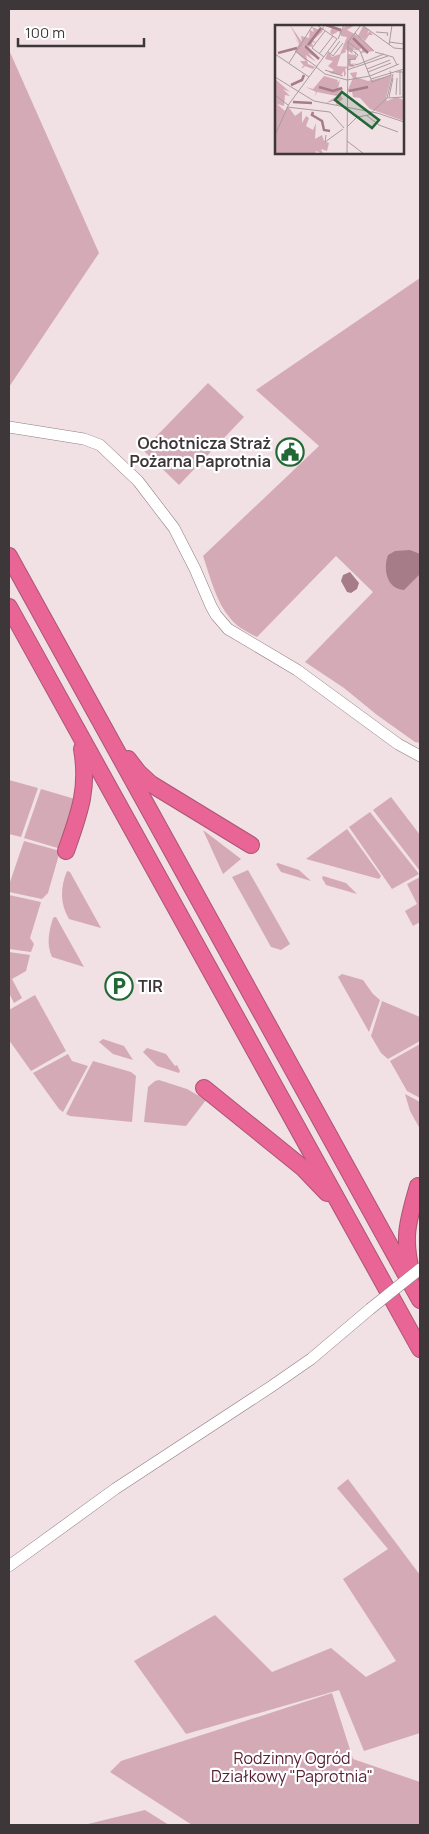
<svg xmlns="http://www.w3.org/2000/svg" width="429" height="1834" viewBox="0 0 429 1834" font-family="Manrope,sans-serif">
<rect width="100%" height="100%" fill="#f1e0e4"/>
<g fill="#d4aab6">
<polygon points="9,50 99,253 9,387"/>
<path d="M420,278V743L415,742L377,715L344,688L305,662L373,592L336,556L257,637C247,632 237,627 230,618C216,602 210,576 203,556L319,446L256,390Z"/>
<polygon points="208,383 244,417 179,485 143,450"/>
<polygon points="9,780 38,788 21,837 9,834"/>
<polygon points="41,789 75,799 61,849 24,838"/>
<polygon points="391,797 420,835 420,871 373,810"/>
<polygon points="370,812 419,874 392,889 349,827"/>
<polygon points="347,829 381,876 379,879 306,859"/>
<polygon points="203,830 241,859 223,874"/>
<polygon points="24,841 60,851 48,893 42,899 9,892 9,885"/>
<polygon points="278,863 299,870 311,881 281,872 276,864"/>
<polygon points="248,870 290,944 281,950 271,947 232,877"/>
<path d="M67,871L70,872L101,928L69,919C60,904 60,888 67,871Z"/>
<polygon points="323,876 346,883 357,894 326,885 322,878"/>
<polygon points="420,877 420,922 413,926 405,911 417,904 407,884"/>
<polygon points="9,895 41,902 30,938 34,944 31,952 9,949"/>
<path d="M55,917H56L84,967L52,957C46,944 49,931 53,918Z"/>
<polygon points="9,952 30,955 26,971 12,979 22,998 14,1003 9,993"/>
<polygon points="342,974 363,980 373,994 380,1000 369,1032 338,977"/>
<polygon points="35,995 66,1051 31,1071 9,1040 9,1010"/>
<polygon points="382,1001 420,1017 420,1041 388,1059 381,1053 371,1036"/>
<polygon points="103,1039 124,1046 133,1060 113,1054 99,1042"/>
<polygon points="420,1044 420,1098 407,1091 390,1061"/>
<polygon points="147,1048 166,1054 175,1066 177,1065 180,1071 179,1073 157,1066 143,1052"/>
<polygon points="68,1054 72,1061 88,1066 63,1112 59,1109 33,1073"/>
<polygon points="93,1061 131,1072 136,1076 132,1122 70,1116 66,1114"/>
<polygon points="159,1080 187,1089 206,1100 186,1126 144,1122 148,1087 155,1081"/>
<polygon points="405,1094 420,1102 420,1129 410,1111"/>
<polygon points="348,1479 420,1575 420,1733 364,1751 339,1690 186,1734 134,1661 215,1615 272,1672 331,1648 366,1677 396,1661 343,1579 388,1549 337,1488"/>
<polygon points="332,1693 353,1759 420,1782 420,1825 192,1825 110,1772 121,1761"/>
<polygon points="145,1810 169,1825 84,1825"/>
</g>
<g fill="#a67c88">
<path d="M410,550L420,554V574L404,590C386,589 383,568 388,555L395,551Z"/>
<polygon points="350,572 359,583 357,589 351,593 347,592 341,581 343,575"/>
</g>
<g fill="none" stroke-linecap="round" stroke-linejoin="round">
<g stroke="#8d7e82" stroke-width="12">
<g id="minor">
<polyline points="9,427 84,439 100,445 138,481 174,528 195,569 211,606 216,615 228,629 297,670 398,744 420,756"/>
<polyline points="9,1566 115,1489 272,1386 311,1359 370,1309"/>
</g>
</g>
<g stroke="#ac5575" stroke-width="18">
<g id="highway">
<polyline points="9,556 420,1300"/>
<polyline points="9,607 420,1349"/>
<polyline points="128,759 138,772 151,784 251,845"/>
<path d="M66,851C79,814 89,789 82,749"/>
<polyline points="204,1088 303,1168 327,1193"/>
<path d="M412,1274C402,1238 408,1221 418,1186"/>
</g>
</g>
<use href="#minor" stroke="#fff" stroke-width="11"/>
<use href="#highway" stroke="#e86596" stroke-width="16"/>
<g stroke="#8d7e82" stroke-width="12" stroke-linecap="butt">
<polyline id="minor-bridge" points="370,1309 420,1269"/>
</g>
<use href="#minor-bridge" stroke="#fff" stroke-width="11"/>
</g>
<defs>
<g id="civic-ring" transform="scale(1.4375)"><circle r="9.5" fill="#fff" stroke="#216834" stroke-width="1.5"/><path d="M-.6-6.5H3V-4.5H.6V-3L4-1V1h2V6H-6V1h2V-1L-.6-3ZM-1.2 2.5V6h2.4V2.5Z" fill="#216834"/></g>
<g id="parking-ring" transform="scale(1.4375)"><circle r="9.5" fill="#fff" stroke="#216834" stroke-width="1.5"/><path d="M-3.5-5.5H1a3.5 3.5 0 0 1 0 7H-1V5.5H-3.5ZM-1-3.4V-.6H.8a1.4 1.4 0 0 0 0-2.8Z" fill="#216834"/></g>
</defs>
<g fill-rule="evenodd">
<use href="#civic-ring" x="290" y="452"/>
<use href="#parking-ring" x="119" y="986"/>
</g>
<g text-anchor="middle" stroke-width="4.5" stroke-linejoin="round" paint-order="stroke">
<g font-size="16" font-weight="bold" fill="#3e3739" stroke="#fff" text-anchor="end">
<text x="271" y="449">Ochotnicza Straż<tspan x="271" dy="18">Pożarna Paprotnia</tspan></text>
<text x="138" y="992" text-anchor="start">TIR</text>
</g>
<g font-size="16" fill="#592136" stroke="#fff">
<text x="292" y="1764">Rodzinny Ogród<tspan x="292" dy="18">Działkowy "Paprotnia"</tspan></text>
</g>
</g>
<g transform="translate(275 25)">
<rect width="129" height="129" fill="#f1e0e4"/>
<path d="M15,0L27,17L26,11L34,13L35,5L39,7L37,2L45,5L50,0L47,7L38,15L41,18L37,17L38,22L28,21L44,34L33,28L41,37L31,30L33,39L40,42L38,44L30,41L28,43L26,42L29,41L25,36H31L20,26L24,19L20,13L25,19ZM52,0L67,5L71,0H80L72,5L83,11L88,1L94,5L92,9L95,6L98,10H94L90,16L84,11L99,26L86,28L88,22L81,27V35L75,34V39L83,38L78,39L79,42L73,41V29L80,30V27L84,25H79L81,20L77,27L78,29L70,24L71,27L66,29L62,41L75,42L70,44L71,49L69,52V46L66,50L54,48L59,45L53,41L58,36L50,34L53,27L57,32L65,29L72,12L66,11L64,6L57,10L55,7L57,3ZM82,47L81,52L93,56L117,50L111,73L112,76L121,72L129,75V96L95,84L85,73L78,72L77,66L72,67L78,53L75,48ZM49,51L63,55L62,58L65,55L63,64L68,63L65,70L68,74L64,77L67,79L61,80L62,75L51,78L62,71L42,67L40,72L41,67L31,62L38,64ZM0,54L15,67L8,64L15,71L10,70L9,81L2,79L10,86L12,82L15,84L20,91L27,86V98L31,91L34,93L31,101L38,105L41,98L40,114L47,110L49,116L54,118L52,126L46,124L48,129L41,126L40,129H0Z" fill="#d4aab6"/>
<path fill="none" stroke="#a67c88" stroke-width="2.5" d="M51,0L66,5M78,13L93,28M33,20L46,3M30,21L44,34M3,28L22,23M16,60L27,55L29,50M44,62L58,66L67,63M74,66L93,62M18,77L37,78M38,87L37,90L47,96L49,105L55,106"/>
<path fill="none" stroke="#a99ca0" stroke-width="1" d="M42,0L62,14M87,0L119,23L129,24M101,7L113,8L112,11M80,8L99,26M63,14L69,0M73,17L85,26L97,57L116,50L115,46M73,17L86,0M114,17L129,19M114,20L117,0M20,26L42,42M53,27L58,31L68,18M100,27L118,32L122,40M0,29L34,52M44,29L58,11M55,29L65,16M49,32L37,23L50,6M75,34V41L84,39M73,35L80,34L83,30L73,22M14,38L38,0M84,39L109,29M41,42L50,49L72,55M92,44L115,35M50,45L68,51M72,45L113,31M125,45V70M93,47L116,38M121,47H128V72M95,51L124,39M0,52L39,76L102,88L129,97M96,54L129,44M72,55L95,51M0,70L13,80M121,70L122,53M114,72L118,53M112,73L118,49M112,73L128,72M12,82L55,87L69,103M91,90L104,100L123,107M72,102L82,92L94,90L112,73M0,110L14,79L62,14M51,110L50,117L68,104M72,116L89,129M72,129L73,17"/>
<path fill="#216834" fill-opacity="0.15" stroke="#216834" stroke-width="2.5" d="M67,67L104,95L97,103L60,75Z"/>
<rect width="129" height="129" fill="none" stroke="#3e3739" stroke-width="2.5"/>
</g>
<rect width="429" height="1834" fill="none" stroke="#3e3739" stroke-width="20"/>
<path d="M18 38v8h126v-8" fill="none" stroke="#3e3739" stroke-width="2.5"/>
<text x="25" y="38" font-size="15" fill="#3e3739" stroke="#ffffff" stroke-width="4" paint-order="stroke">100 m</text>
</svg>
